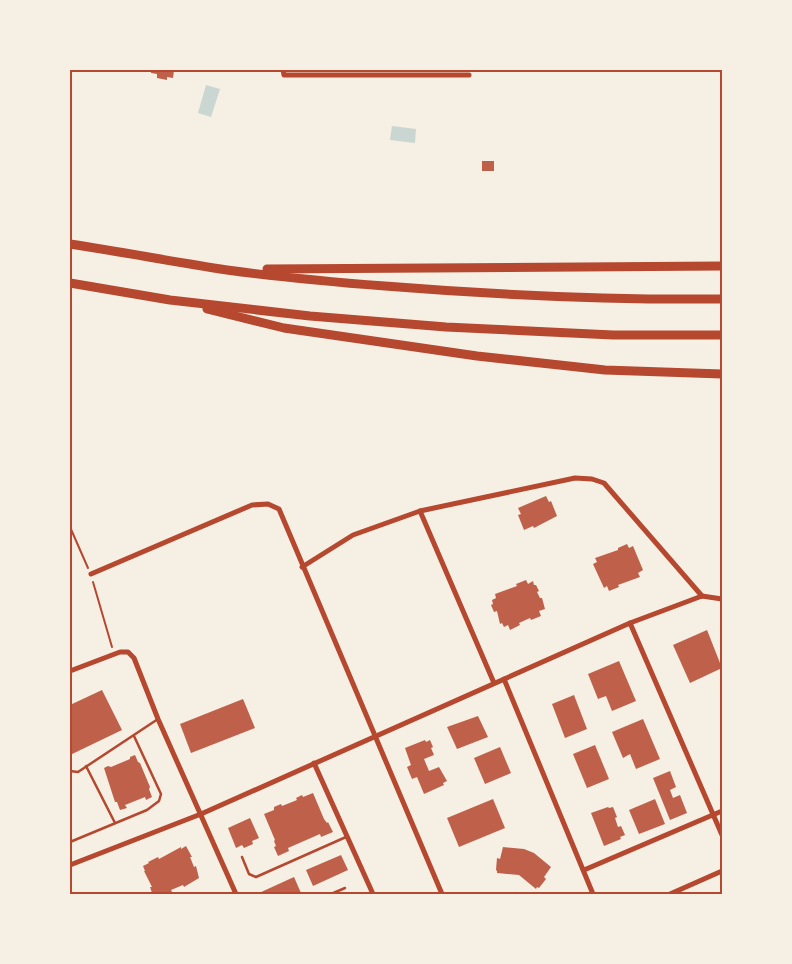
<svg xmlns="http://www.w3.org/2000/svg" width="792" height="964" viewBox="0 0 792 964" font-family="'Exo 2',sans-serif">
<rect width="100%" height="100%" fill="#f6efe4"/>
<g fill="#c9d6d2">
<polygon points="206,85 220,89 211,117 198,113"/>
<polygon points="392,126 416,129 415,143 390,140"/>
</g>
<g fill="#bf614a">
<polygon points="151,70 174,70 173,78 167,77 167,80 157,78 157,74 151,73"/>
<rect x="482" y="161" width="12" height="10"/>
<polygon points="546,496 549,502 551,501 557,516 534,528 533,526 524,530 518,515 521,514 518,508"/>
<polygon points="627,544 629,548 633,546 643,570 638,573 640,577 618,585 619,587 609,591 607,586 604,588 593,564 597,562 595,558 618,550 618,548"/>
<polygon points="526,580 528,584 533,581 534,585 536,585 539,591 537,592 540,598 542,598 545,609 539,611 541,616 531,620 530,618 519,623 520,625 510,630 508,625 504,627 502,623 500,624 497,611 494,612 491,605 493,604 492,600 496,598 495,594 517,586 516,584"/>
<polygon points="707,630 722,668 690,683 673,645"/>
<polygon points="619,661 636,701 612,711 606,696 598,699 588,674"/>
<polygon points="102,690 122,730 70,755 70,705"/>
<polygon points="574,695 587,729 565,738 552,704"/>
<polygon points="243,699 255,728 191,753 180,724"/>
<polygon points="478,716 488,737 457,749 447,727"/>
<polygon points="643,719 660,759 636,769 630,754 623,758 612,732"/>
<polygon points="425,740 426,742 430,740 433,747 431,748 434,755 424,759 429,771 439,767 447,781 443,783 444,785 424,794 417,777 412,779 407,767 411,765 405,748"/>
<polygon points="595,745 609,779 587,788 573,754"/>
<polygon points="500,747 511,773 485,784 474,758"/>
<polygon points="135,755 138,762 140,763 150,787 149,789 152,797 146,800 145,797 125,805 127,808 120,810 117,802 115,802 104,768 108,766 111,767 130,759 130,757"/>
<polygon points="670,771 676,787 670,790 673,798 680,795 687,813 670,820 653,778"/>
<polygon points="313,793 324,819 327,823 328,822 333,832 321,837 320,834 288,848 289,851 278,856 274,847 276,846 274,841 275,840 264,814 274,810 274,807 281,804 282,806 297,800 296,798 302,795 303,797"/>
<polygon points="493,799 505,828 459,847 447,818"/>
<polygon points="655,799 665,824 639,834 629,810"/>
<polygon points="608,807 609,808 613,807 617,817 615,818 618,827 621,826 625,835 620,837 621,839 604,846 591,813"/>
<polygon points="250,818 259,838 252,841 253,844 244,848 242,845 236,848 228,828"/>
<polygon points="186,846 192,857 190,857 194,867 196,866 199,878 184,887 183,885 171,890 172,892 168,894 152,893 150,887 152,887 144,871 145,871 143,866 149,863 148,862 158,857 159,859 181,847 181,849"/>
<polygon points="503,847 524,849 534,853 551,867 544,877 546,879 539,888 537,887 536,889 519,875 497,873 497,871 496,870 497,858 500,859"/>
<polygon points="341,855 348,870 313,886 306,870"/>
<polygon points="294,877 301,893 259,894 259,893"/>
</g>
<g fill="none" stroke-linecap="round" stroke-linejoin="round">
<g stroke="#b5482f" stroke-width="2">
<polyline points="70,527 88,568"/>
<polyline points="93,582 112,647"/>
</g>
<g stroke="#b5482f" stroke-width="2.5">
<polyline points="86,766 115,823"/>
<polyline points="70,771 78,772 158,719"/>
<polyline points="70,842 147,810 159,801 161,794 134,736"/>
<polyline points="242,857 249,874 256,877 346,837"/>
<polyline points="331,894 345,888"/>
</g>
<g stroke="#b5482f" stroke-width="5">
<polyline points="283,70 284,75 469,75"/>
<polyline points="420,511 494,683"/>
<polyline points="302,567 353,535 420,511 575,478 592,479 604,483 702,596"/>
<polyline points="91,574 252,505 268,504 279,509 442,894"/>
<polyline points="630,623 722,835"/>
<polyline points="70,671 120,652 128,652 134,658 158,719 236,894"/>
<polyline points="504,679 593,894"/>
<polyline points="314,763 373,894"/>
<polyline points="70,865 201,814 630,623 702,596 722,599"/>
<polyline points="584,870 722,811"/>
<polyline points="670,894 722,871"/>
</g>
<g stroke="#b5482f" stroke-width="9">
<path d="M70,244C122,252 175,262 227,270C279,277 333,282 385,286C497,295 609,300 722,299"/>
<polyline points="267,269 722,266"/>
<polyline points="70,283 170,300 310,316 446,327 613,335 722,335"/>
<polyline points="207,309 284,328 477,356 605,370 722,374"/>
</g>
</g>
<rect width="792" height="964" fill="none" stroke="#f6efe4" stroke-width="142"/>
<rect x="71" y="71" width="650" height="822" fill="none" stroke="#b5482f" stroke-width="2"/>
</svg>
